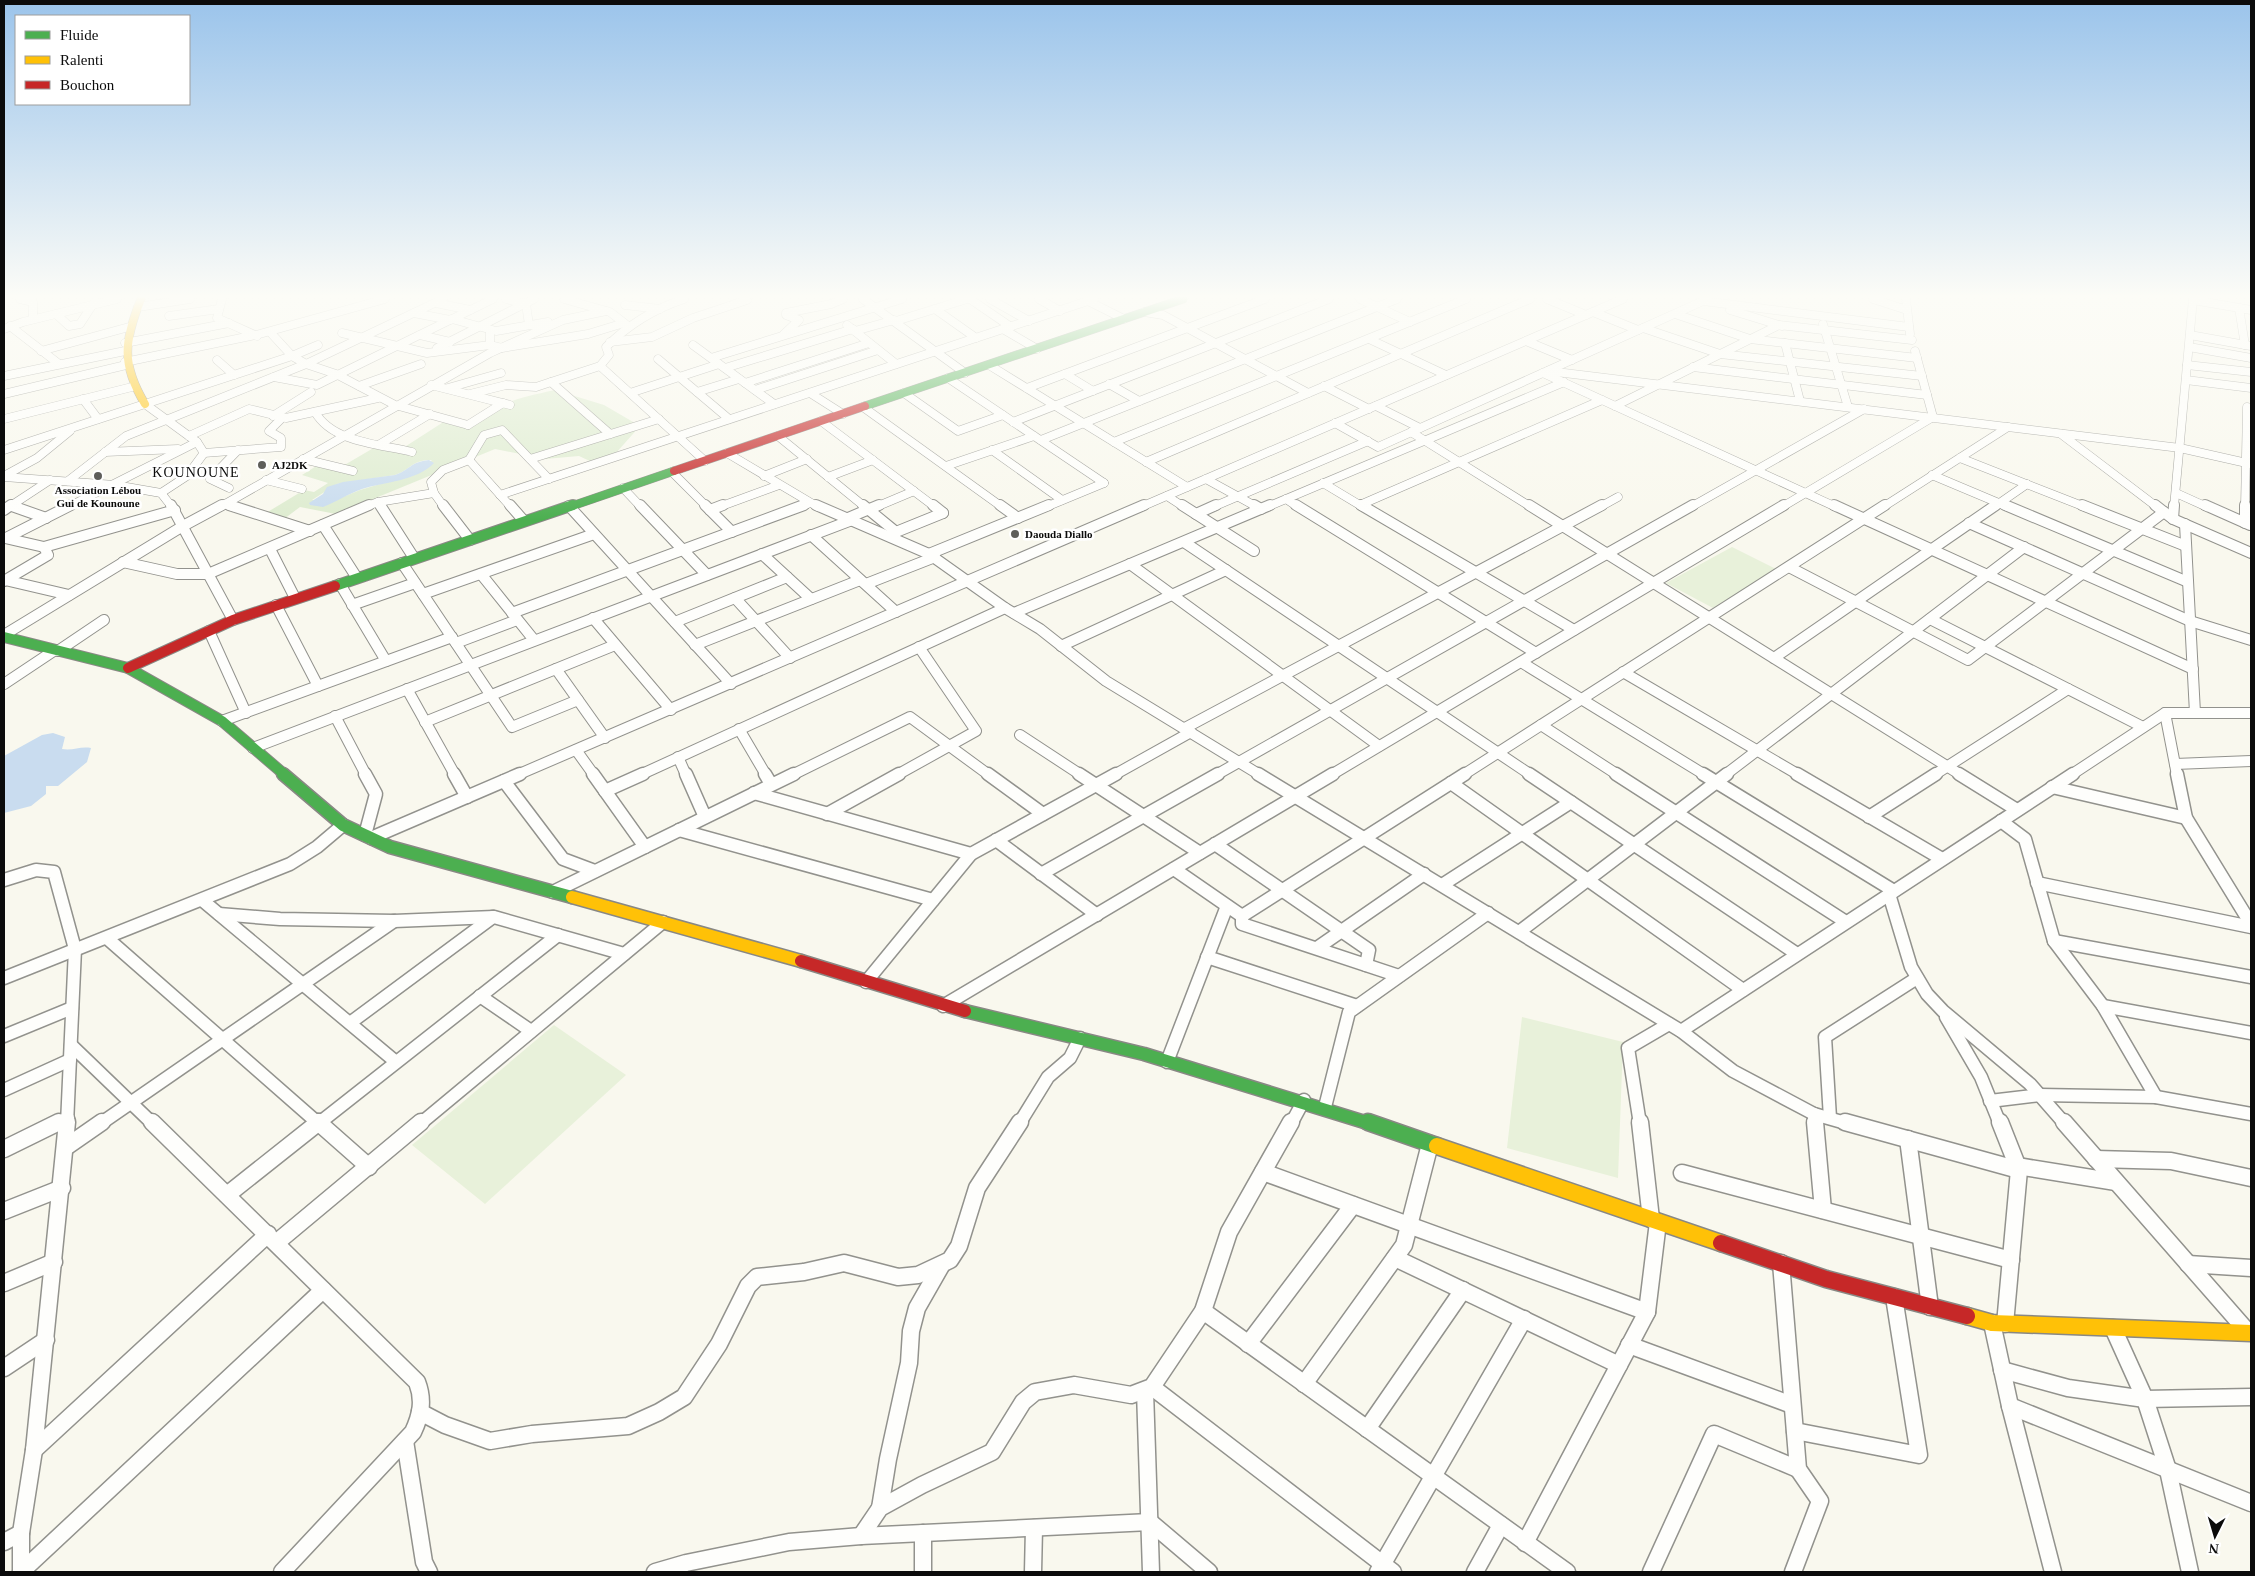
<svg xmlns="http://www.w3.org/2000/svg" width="2255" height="1576" viewBox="0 0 2255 1576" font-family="'Times New Roman',serif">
<rect width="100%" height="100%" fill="#f9f8ee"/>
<path fill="#deecd0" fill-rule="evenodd" d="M555,390L604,405L640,426L616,453L592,462L579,456L545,459L495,449L378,497L341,515L300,507L284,519L266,513L304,490L314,492L328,483L302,475L318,465L336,470L382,443L403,448L445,421L466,428C500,402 514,399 555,390ZM432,460L417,473L360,490L333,501L312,500L337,484L395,475C410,470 413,459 432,460Z"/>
<g fill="#e8f1da">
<polygon points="1732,547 1778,570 1713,608 1666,583"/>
<polygon points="1522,1017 1623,1042 1618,1178 1507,1148"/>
<polygon points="554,1025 626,1075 485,1204 412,1145"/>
</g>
<g fill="#c9dcef">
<path d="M429,460L434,463C417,481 384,482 362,489C348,494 336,502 323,507L310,505L309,503L323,494L327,487L343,482L395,475C410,470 410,462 429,460Z"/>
<path d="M53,733L65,737L62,749C73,751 80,746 91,748L87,762L58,786H46V794L31,806L4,813V756L42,735Z"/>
</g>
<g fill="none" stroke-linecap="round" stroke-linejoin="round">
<g stroke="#92928d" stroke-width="9">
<g id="street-far3">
<polyline points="20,299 33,302 33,319"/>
<polyline points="222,299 217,318 257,336"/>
<polyline points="506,299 526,304 529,325 536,326"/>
<polyline points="564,299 610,312 628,326"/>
<polyline points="863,299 965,373"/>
<polyline points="970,299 1011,327"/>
<polyline points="990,299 1029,321"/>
<polyline points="1039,299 1060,311"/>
<polyline points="1360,299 1410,322"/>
<polyline points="1547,299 1586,315"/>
<polyline points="1873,299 1907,310"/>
<polyline points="1906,299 1910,334"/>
<polyline points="2193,300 2251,310"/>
<polyline points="1088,301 1124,319"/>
<polyline points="436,303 470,310"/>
<polyline points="625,305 660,309"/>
<polyline points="138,307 190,299"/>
<polyline points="2239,308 2245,345"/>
<polyline points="935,309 976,338"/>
<polyline points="1730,310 1782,326"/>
<polyline points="1144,312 1163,315 1308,393"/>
<polyline points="1593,312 1638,330"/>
<polyline points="414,313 450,320"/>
<polyline points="56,314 69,326 80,324 95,301"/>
<polyline points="1675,314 1750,339 1917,358"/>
<polyline points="169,316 219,309"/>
<polyline points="452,319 496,331 548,322"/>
<polyline points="896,321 967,299"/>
<polyline points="1823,324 1848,407"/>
<polyline points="847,325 896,364"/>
<polyline points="10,326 59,364"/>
<polyline points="1643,328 1720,354 1922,376"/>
<polyline points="4,329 23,322 117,299"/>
<polyline points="1003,329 1037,349"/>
<polyline points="490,330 490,345 502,348 588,334 624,323"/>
<polyline points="855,331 894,320"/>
<polyline points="270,332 292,356 306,364 336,374 395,405 468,425"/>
<polyline points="342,333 427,353 490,345"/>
<polyline points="784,334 799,320 786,315 786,313 831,304 843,299"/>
<polyline points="420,335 450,342"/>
<polyline points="2190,335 2251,346"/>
<polyline points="1369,339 1446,375"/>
<polyline points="1526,341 1572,360"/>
<polyline points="610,342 652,337 693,318 747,300"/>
<polyline points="125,343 229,323"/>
<polyline points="1785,343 1800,401"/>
<polyline points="693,345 774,404"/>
<polyline points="2189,347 2251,358"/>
<polyline points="437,348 534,299"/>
<polyline points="41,351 129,327"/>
<polyline points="1915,351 1933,417"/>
<polyline points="711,358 902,299"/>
<polyline points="658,359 729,419"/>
<polyline points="217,360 234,375"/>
<polyline points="125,362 256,335 385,299"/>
<polyline points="989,365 1187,487"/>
<polyline points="2187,365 2251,372"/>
<polyline points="600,366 705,461"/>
<polyline points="1693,367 1927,395"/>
<polyline points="725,368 853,329"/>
<polyline points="1548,371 2180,448 2251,464"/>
<polyline points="1543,373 1836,507"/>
<polyline points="1065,374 1093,391"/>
<polyline points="4,376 125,351"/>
<polyline points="274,377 317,385 493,299"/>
<polyline points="948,378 1104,483"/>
<polyline points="2186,380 2251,388"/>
<polyline points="745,383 869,343"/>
<polyline points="1109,384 1139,401"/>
<polyline points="431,385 510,405"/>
<polyline points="359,386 421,364"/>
<polyline points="1324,386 1369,409"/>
<polyline points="448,388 501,373"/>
<polyline points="1027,388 1265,299"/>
<polyline points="755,390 878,350"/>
<polyline points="697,392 739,379"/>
<polyline points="630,393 719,364"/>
<polyline points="810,393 843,414"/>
<polyline points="904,393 958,431 1003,415"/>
<polyline points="4,394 126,365"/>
<polyline points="470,394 506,385 536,387 551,382"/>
<polyline points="83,399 98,419"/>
<polyline points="145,404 197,442 204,453 187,476 161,493"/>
<polyline points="1376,406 1420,428"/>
<polyline points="1615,406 1779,325 1912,340"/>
<polyline points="863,407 1002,507"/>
<path d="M315,412C333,443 380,444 412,452"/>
<polyline points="273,416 311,392"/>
<polyline points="4,419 132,387"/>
<polyline points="821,421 935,507"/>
<polyline points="1013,422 1329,299"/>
<polyline points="1335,423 1378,447 1703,301 1909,327"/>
<polyline points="468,425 503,403"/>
<polyline points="1411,432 1531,507"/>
<path d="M610,434L551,382L600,366L609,355L606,347C629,324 654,309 684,299"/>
<polyline points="2061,434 2157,507"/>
<polyline points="189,436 249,409 286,418 378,398"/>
<polyline points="778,436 865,507"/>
<polyline points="1041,440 1397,299"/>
<polyline points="1114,442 1466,299"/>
<polyline points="380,444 430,414"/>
<polyline points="4,450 292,356 318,345"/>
<polyline points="992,450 1062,500"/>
<polyline points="105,452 178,449"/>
<polyline points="204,453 281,447 281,438 269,431 282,418"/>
<polyline points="727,453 818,507"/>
<polyline points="1960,458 2085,507"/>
<polyline points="303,459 353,471"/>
<polyline points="530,459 659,419"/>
<polyline points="469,460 511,507"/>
<polyline points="1146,462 1530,299"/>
<polyline points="946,466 1034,436"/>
<polyline points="672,472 707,507"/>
<polyline points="1932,475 2008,507"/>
<polyline points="4,476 37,458 70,431"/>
<polyline points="764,476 807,459"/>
<polyline points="4,477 115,485 161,493 172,507"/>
<polyline points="828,477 873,460"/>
<polyline points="1206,479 1257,507"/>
<polyline points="266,480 302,489"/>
<polyline points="68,481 126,436 306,364 443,299"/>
<polyline points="1323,483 1363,507"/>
<polyline points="229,488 210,479 238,450"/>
<polyline points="623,488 641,507"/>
<polyline points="2176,493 2207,507"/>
<polyline points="500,495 1094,299"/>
<polyline points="1167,496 1184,507"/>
<polyline points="1286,499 1298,507"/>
<polyline points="378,502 381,507"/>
<polyline points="225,504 233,507"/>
<polyline points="1360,505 1602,400"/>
<polyline points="9,507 50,480"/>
<polyline points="68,507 197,442"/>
<polyline points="220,507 490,353 563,320 606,311"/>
<polyline points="365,507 378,502 434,493"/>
<polyline points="444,507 434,493 431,482 443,470 469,460 484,435 502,430 549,479"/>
<polyline points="719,507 779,485"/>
<polyline points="800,507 810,503"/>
<polyline points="876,507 914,491"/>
<polyline points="1046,507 1104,483"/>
<polyline points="1141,507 1623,299"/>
<polyline points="1213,507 1368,441"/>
<polyline points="1267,507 1564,382"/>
<polyline points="1600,507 1618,497"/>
<polyline points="1691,507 1864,409"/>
<polyline points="1782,507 1933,417"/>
<polyline points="1883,507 2008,427"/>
<polyline points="1994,507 2027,484"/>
<polyline points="2174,507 2193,299"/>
<polyline points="2245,507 2247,407"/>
</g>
</g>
<g stroke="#92928d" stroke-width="12">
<g id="street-far2">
<polyline points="171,505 233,620"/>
<polyline points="229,505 310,531"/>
<polyline points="380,505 414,558"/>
<polyline points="443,505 470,540"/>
<polyline points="510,505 524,521"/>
<polyline points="640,505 707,575"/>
<polyline points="705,505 732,532"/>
<polyline points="816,505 929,554 1005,608 1040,629 1106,681 1260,775"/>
<polyline points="863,505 896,532"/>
<polyline points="933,505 943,513"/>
<polyline points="1000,505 1018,518"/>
<polyline points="1182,505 1254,551"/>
<polyline points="1254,505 1261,509"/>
<polyline points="1296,505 1536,653"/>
<polyline points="1361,505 1574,630"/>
<polyline points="1529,505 1961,775"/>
<polyline points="1834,505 2193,669"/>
<polyline points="2005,505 2188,582"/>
<polyline points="2082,505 2186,546"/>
<polyline points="2155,505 2173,519 2251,553"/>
<polyline points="2205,505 2250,525"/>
<polyline points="12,506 46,518"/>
<polyline points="569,506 731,684"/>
<polyline points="4,510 11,505"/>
<polyline points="710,510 723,505"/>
<polyline points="1196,514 1216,505"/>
<polyline points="848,518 879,505"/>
<polyline points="2173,519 2174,505"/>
<polyline points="1969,523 2190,621 2251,640"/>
<polyline points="2245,523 2245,505"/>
<polyline points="2185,524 2195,713"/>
<polyline points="323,525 357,578"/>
<polyline points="811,535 896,612"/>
<polyline points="891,537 896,532 943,513"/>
<polyline points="5,538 44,547 175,510"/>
<polyline points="6,538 71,505"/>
<polyline points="1184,542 1531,775"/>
<polyline points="270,549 295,598"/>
<polyline points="762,554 811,599"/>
<polyline points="929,554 1049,505"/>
<polyline points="123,562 177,574 208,574 369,505"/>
<polyline points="402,563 512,727 578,700"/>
<polyline points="1130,564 1379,746"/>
<polyline points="1789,567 1968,660 2164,512"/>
<polyline points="481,574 534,640"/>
<polyline points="5,580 69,595"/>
<polyline points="4,581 48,555 44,547"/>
<polyline points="340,584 386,661"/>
<polyline points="866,584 935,557"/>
<polyline points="423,594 594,534"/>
<polyline points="735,598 790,658"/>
<polyline points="276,605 318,686"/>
<polyline points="352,605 415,583"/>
<polyline points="512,613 804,505"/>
<polyline points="1014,613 1270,505"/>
<polyline points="593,618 671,710"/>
<polyline points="1930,619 2143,727"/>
<polyline points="675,622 787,577"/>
<polyline points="209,631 246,713"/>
<polyline points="4,635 183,526 222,505"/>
<polyline points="456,643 517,620"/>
<polyline points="695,645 860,580"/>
<polyline points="1061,646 1226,570"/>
<polyline points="58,651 104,620"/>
<polyline points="1774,658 1996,505"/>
<polyline points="1521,662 1705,775"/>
<polyline points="556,669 605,738"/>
<polyline points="1623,672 1799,775"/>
<polyline points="4,684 55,650"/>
<polyline points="407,689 455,775"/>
<polyline points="2165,713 2177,775"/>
<polyline points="335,716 366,775"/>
<polyline points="222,721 452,637"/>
<polyline points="425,722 615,645"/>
<polyline points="1541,725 1618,775"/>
<polyline points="1185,728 1602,505"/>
<polyline points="739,729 766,775"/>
<polyline points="1020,735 1081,775"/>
<polyline points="253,748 852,520"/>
<polyline points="576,750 594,775"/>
<polyline points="678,757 686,775"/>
<polyline points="2175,764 2251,761"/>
<polyline points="517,775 1144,505"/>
<polyline points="640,775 1005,608"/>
<polyline points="792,775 910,717 989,775"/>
<polyline points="897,775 976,731 919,647"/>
<polyline points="1114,775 1191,732"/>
<polyline points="1216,775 1693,505"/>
<polyline points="1331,775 1784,505"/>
<polyline points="1463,775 1885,505"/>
<polyline points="1725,775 2024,547"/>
<polyline points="1934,775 2068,689"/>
<polyline points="2071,775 2165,713 2251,713"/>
</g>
</g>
<g stroke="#92928d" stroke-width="15">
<g id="street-far1">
<polyline points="454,774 467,797"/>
<polyline points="593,774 645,847"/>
<polyline points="686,774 705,817"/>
<polyline points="765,774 771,784"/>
<polyline points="988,774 1043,814"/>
<polyline points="1079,774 1200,853"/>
<polyline points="1258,774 1681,1031 1733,1071 1814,1114 1849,1124"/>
<polyline points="1529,774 1797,954"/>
<polyline points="1616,774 1846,922"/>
<polyline points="1703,774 1894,891"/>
<polyline points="1797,774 1942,859"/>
<polyline points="1959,774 2017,810"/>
<polyline points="2177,774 2186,818 2251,924"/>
<polyline points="504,781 563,859 595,871"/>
<polyline points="1451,783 1743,990"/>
<polyline points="2052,787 2186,818"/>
<polyline points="605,791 643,774"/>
<polyline points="754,793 971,854"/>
<polyline points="827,814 899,774"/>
<polyline points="1869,817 1936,774"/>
<polyline points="2001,821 2025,839 2054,941 2103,1006 2156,1097"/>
<polyline points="679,830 933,900"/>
<polyline points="365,835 376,794 365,774"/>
<polyline points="371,838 520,774"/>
<polyline points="996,840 1097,915"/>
<polyline points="1215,844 1369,950 1366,965"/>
<polyline points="1174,869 1242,916"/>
<polyline points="1041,874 1218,774"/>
<polyline points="4,880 36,870 54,872 75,949 67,1124"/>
<polyline points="2037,883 2251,927"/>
<polyline points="1442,885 1571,802"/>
<polyline points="553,892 794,774"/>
<polyline points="1889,894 1911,967 1927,994 1943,1011 2030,1084 2065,1124"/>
<polyline points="202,900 396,1062"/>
<polyline points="219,914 280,919 394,921 494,917 624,954"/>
<polyline points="1242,916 1465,774"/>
<polyline points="1242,916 1242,924 1399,976"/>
<polyline points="1519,932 1727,774"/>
<polyline points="108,939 319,1124"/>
<polyline points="2054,941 2251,977"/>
<polyline points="1317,948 1424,874"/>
<polyline points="1207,957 1357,1006"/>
<polyline points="4,978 290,864 317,847 343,825"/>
<polyline points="866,982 971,854 1116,774"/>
<polyline points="480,996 531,1031"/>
<polyline points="943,1006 1333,774"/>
<polyline points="2103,1006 2251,1033"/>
<polyline points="1946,1017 1981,1077 2000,1124"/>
<polyline points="350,1023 493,917"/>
<polyline points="1681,1031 2073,774"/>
<polyline points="4,1036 72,1008"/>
<polyline points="71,1045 153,1124"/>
<polyline points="1167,1062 1227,906"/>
<polyline points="4,1090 70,1060"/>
<polyline points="1990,1101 2040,1095 2156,1097 2251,1114"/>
<polyline points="1325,1107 1349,1012 1488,913"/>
<polyline points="1814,1114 1815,1124"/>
<polyline points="1830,1118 1825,1037 1917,978"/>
<polyline points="56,1124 68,1118"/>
<polyline points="100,1124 394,921"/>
<polyline points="318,1124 558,935"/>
<polyline points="420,1124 663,922"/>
<polyline points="1019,1124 1048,1077 1070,1058 1080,1038"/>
<polyline points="1291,1124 1304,1100"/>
<polyline points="1640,1124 1628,1048 1669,1024"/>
</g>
</g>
<g stroke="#92928d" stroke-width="19">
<g id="street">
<path d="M152,1122L417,1382C424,1400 421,1415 413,1432L282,1572"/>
<polyline points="318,1122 369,1167"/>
<polyline points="1640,1122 1651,1219"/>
<polyline points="1815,1122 1823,1210"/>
<polyline points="1845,1122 2019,1170"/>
<polyline points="2000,1122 2019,1170 2005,1324"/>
<polyline points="2064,1122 2247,1331"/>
<polyline points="1908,1139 1930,1307"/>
<polyline points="66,1147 102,1122"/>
<polyline points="4,1149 59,1122"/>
<polyline points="2096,1159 2171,1161 2251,1178"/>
<polyline points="2017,1166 2116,1182"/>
<polyline points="1263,1172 1647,1312"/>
<polyline points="1682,1173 2011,1260"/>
<polyline points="227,1195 319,1122"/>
<polyline points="4,1211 62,1188"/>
<polyline points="276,1243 421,1122"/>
<polyline points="1395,1258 1619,1365"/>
<polyline points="1781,1263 1798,1469 1820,1501 1793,1572"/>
<polyline points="2188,1264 2251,1268"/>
<polyline points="4,1283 54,1262"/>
<polyline points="1203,1311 1567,1572"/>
<polyline points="1992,1323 2010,1406 2053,1572"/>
<polyline points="2113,1328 2145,1399 2168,1470 2190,1572"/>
<polyline points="1248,1344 1353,1205"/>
<polyline points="1629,1345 1792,1405"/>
<polyline points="4,1368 46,1340"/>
<polyline points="2002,1370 2068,1388 2145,1399 2251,1397"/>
<polyline points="1304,1384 1404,1245 1430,1144"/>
<polyline points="1152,1387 1393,1572"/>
<polyline points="1145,1391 1151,1572"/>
<polyline points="2010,1406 2251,1503"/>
<polyline points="420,1412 445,1425 490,1441 532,1434 628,1426 659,1412 684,1397 719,1344 748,1286 757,1277 804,1272 844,1263 898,1277 918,1275 950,1260 959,1246 977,1188 1020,1122"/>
<polyline points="1367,1429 1463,1290"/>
<polyline points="1795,1431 1919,1455 1894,1297"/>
<polyline points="405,1441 424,1562 429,1572"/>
<polyline points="34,1450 268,1234"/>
<polyline points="880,1508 888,1459 909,1363 911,1331 917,1308 941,1266"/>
<polyline points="923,1533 923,1572"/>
<polyline points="861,1536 880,1508 922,1485 992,1452 1023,1402 1035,1392 1074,1385 1131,1395 1152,1387 1203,1311 1229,1232 1291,1122"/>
<polyline points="4,1542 21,1533"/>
<polyline points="1525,1543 1647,1312 1658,1222"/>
<polyline points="21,1572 21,1533 34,1450 67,1122"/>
<polyline points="21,1572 323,1290"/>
<polyline points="655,1572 686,1563 789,1542 861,1536 1150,1522 1209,1572"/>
<polyline points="1033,1572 1034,1528"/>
<polyline points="1378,1572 1524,1319"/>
<polyline points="1475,1572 1501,1525"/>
<polyline points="1651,1572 1714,1434 1798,1469"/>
</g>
</g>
<g stroke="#898884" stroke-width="9">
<g id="fast-far3">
<polyline points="865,406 1183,299"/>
<polyline points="569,507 674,471"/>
</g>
</g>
<g stroke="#898884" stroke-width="12">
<g id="fast-far2">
<polyline points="335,586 573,505"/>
<polyline points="4,637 128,668 222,721 285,775"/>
</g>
</g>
<g stroke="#898884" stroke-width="15">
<g id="fast-far1">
<polyline points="283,774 343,825 390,847 572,897"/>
<polyline points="965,1011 1144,1054 1371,1124"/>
</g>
</g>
<g stroke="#898884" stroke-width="19">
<polyline id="fast" points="1368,1122 1437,1146"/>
</g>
<g stroke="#898884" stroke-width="9">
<path id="slow-far2" d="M141,299C124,341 121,364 145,404"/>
</g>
<g stroke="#898884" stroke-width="15">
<polyline id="slow-far1" points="572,897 801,961"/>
</g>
<g stroke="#898884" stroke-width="19">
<g id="slow">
<polyline points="1437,1146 1721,1243"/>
<polyline points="1967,1316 1992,1323 2251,1333"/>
</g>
</g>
<g stroke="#898884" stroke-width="9">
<polyline id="jam-far3" points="674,471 865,406"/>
</g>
<g stroke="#898884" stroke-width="12">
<polyline id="jam-far2" points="128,668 233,620 335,586"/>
</g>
<g stroke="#898884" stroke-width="15">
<polyline id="jam-far1" points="801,961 965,1011"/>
</g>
<g stroke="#898884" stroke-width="19">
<polyline id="jam" points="1721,1243 1826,1279 1967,1316"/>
</g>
<use href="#street-far3" stroke="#fefefc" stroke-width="8"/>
<use href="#street-far2" stroke="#fefefc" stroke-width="10"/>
<use href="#street-far1" stroke="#fefefc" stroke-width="12"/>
<use href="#street" stroke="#fefefc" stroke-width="16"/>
<use href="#fast-far3" stroke="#4caf50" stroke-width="8"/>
<use href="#fast-far2" stroke="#4caf50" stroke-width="10"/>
<use href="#fast-far1" stroke="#4caf50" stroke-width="12"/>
<use href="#fast" stroke="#4caf50" stroke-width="16"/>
<use href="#slow-far2" stroke="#ffc107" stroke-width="8"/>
<use href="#slow-far1" stroke="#ffc107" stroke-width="12"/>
<use href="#slow" stroke="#ffc107" stroke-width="16"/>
<use href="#jam-far3" stroke="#c62828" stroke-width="8"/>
<use href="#jam-far2" stroke="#c62828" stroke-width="10"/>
<use href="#jam-far1" stroke="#c62828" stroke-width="12"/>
<use href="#jam" stroke="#c62828" stroke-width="16"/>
</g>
<linearGradient id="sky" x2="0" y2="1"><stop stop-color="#9bc4eb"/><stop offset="0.57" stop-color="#fcfcf7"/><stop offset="1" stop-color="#fcfcf7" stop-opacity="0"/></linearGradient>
<rect width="2255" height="520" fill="url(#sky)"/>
<g fill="#5e5e5a" stroke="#fff" stroke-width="2">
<circle cx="262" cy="465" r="5"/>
<circle cx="98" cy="476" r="5"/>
<circle cx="1015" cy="534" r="5"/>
</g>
<g text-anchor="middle" stroke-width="5" stroke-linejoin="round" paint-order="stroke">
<g font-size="11" font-weight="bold" fill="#0b0b0b" stroke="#fff" text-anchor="start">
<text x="272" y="469">AJ2DK</text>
<text x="98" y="494" text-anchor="middle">Association Lébou<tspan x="98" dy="13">Gui de Kounoune</tspan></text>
<text x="1025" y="538">Daouda Diallo</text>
</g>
<g font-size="14" letter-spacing="1" fill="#0b0b0b" stroke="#fff">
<text x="196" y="477">KOUNOUNE</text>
</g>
</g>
<rect width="2255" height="1576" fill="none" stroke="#0b0b0b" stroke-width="10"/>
<rect x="15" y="15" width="175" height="90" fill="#ffffff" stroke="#9d9d9d"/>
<rect x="25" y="31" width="25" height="8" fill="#4caf50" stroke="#9d9d9d"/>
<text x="60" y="40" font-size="15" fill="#0b0b0b">Fluide</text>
<rect x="25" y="56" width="25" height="8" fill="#ffc107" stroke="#9d9d9d"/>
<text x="60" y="65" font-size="15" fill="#0b0b0b">Ralenti</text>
<rect x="25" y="81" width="25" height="8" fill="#c62828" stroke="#9d9d9d"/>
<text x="60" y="90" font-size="15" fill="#0b0b0b">Bouchon</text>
<g transform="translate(2215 1536) rotate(185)" stroke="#ffffff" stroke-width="4" paint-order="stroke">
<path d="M0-4L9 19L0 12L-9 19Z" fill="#0b0b0b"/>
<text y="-8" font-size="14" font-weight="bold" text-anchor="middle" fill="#0b0b0b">N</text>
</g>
</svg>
